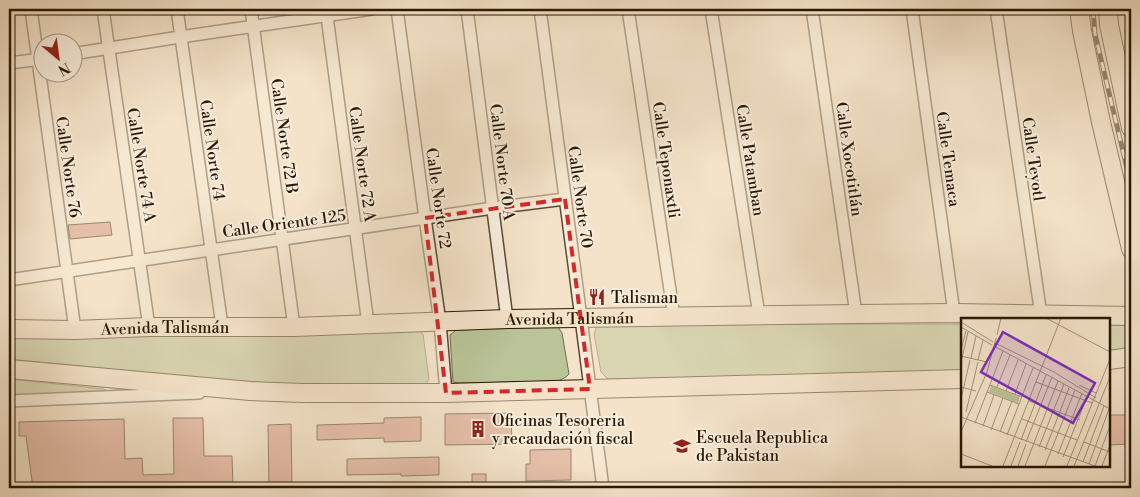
<svg xmlns="http://www.w3.org/2000/svg" width="1140" height="497" viewBox="0 0 1140 497" font-family="'Libre Bodoni',serif">
<rect width="100%" height="100%" fill="#f4e3c9"/>
<filter id="stains"><feTurbulence type="fractalNoise" baseFrequency=".004" numOctaves="4"/><feColorMatrix values="0 0 0 0 .2 0 0 0 0 .09 0 0 0 0 .02 0 0 0 .5 -.17"/></filter>
<radialGradient id="worn" r=".72"><stop offset=".6" stop-color="#630" stop-opacity="0"/><stop offset="1" stop-color="#630" stop-opacity=".3"/></radialGradient>
<g fill="#b9c498" stroke="#706e4d">
<polygon points="609,324 962,324 962,372 608,379 601,372 594,334 597,326"/>
<polygon points="1109,325 1131,326 1131,347 1109,351"/>
<polygon points="558,327 562,333 569,374 566,377 558,381 460,383 453,382 450,335 456,330"/>
<polygon points="418,329 423,334 429,379 426,384 328,385 271,383 203,378 9,359 9,338 93,338"/>
<polygon points="9,379 104,389 112,395 9,397"/>
</g>
<g fill="#d49384" stroke="#281802">
<polygon points="110,222 112,235 70,239 68,225"/>
<polygon points="511,413 512,444 445,445 445,414"/>
<polygon points="1109,415 1131,415 1131,444 1109,445"/>
<polygon points="421,417 421,441 384,442 384,438 317,440 317,425 384,423 384,418"/>
<polygon points="173,418 203,418 204,456 232,456 233,488 33,488 26,436 19,436 19,422 124,419 125,459 142,458 143,475 174,474"/>
<polygon points="291,424 292,488 269,488 268,425"/>
<polygon points="571,449 571,480 526,481 526,464 530,464 530,450"/>
<polygon points="439,457 439,475 401,476 401,474 347,475 347,459"/>
<rect x="472" y="474" width="14" height="14"/>
</g>
<g fill="none" stroke-linecap="round" stroke-linejoin="round">
<g stroke="#5b4b34" stroke-width="14">
<g id="minor">
<polyline points="31,9 75,330"/>
<polyline points="103,9 149,327"/>
<polyline points="177,9 222,326"/>
<polyline points="251,9 294,327"/>
<polyline points="326,9 368,324"/>
<polyline points="397,9 425,218 440,322 446,393"/>
<polyline points="467,9 507,319"/>
<path d="M540,9C561,169 583,328 603,488"/>
<polyline points="628,9 674,317"/>
<polyline points="711,9 759,315"/>
<polyline points="812,9 856,314"/>
<polyline points="912,9 954,313"/>
<polyline points="996,9 1041,315"/>
<polyline points="72,54 180,37 372,9"/>
<polyline points="9,63 42,59"/>
<polyline points="9,280 493,208 565,199"/>
<polyline points="9,401 199,393"/>
</g>
</g>
<g stroke="#281802" stroke-width="20">
<g id="primary">
<polyline points="1079,9 1082,31 1101,122 1131,249"/>
<polyline points="1108,9 1109,25 1131,128"/>
<path id="s1" d="M9,329L75,330L149,327H294L507,319L856,314L954,313L1131,316"/>
<polyline points="1109,360 1131,357"/>
<polyline points="9,369 250,391 303,393 446,393 962,379"/>
</g>
</g>
<use href="#minor" stroke="#f8eddc" stroke-width="11"/>
<use href="#primary" stroke="#f4e3c9" stroke-width="18"/>
<g stroke="#281802" stroke-width="5">
<polyline id="rail" points="1093,9 1095,34 1131,185"/>
</g>
<use href="#rail" stroke="#f8eddc" stroke-width="3" stroke-dasharray="9" stroke-linecap="butt"/>
</g>
<path d="M0 0H1140V497H0ZM565,199L590,389L446,393L425,218Z" fill="#f4e3c9" fill-opacity=".55" fill-rule="evenodd"/>
<path fill="none" stroke="#d62828" stroke-width="4" stroke-dasharray="10 6" stroke-linejoin="round" d="M565,199L590,389L446,393L425,218Z"/>
<defs>
<g id="restaurant-bare" transform="scale(1.35)"><path d="M-5-6h1v4h1v-4h1v4h1v-4h1v5L-1.5 .5V6h-2V.5L-5-1ZM5-6V6H3V1.5H1.5Q1.5-4 5-6Z" fill="#8f2418" stroke="#f8eddc" stroke-width="2.5" paint-order="stroke"/></g>
<g id="building-bare" transform="scale(1.35)"><path d="M-4-6H4V6H1V3H-1V6H-4ZM-2.5-4.3h1.7v1.8h-1.7ZM.8-4.3h1.7v1.8H.8ZM-2.5-1h1.7V.8h-1.7ZM.8-1h1.7V.8H.8Z" fill="#8f2418" stroke="#f8eddc" stroke-width="2.5" paint-order="stroke"/></g>
<g id="school-bare" transform="scale(1.35)"><path d="M0-5L7-2L0 1L-7-2ZM-4 1L0 2.5L4 1V4Q0 6-4 4Z" fill="#8f2418" stroke="#f8eddc" stroke-width="2.5" paint-order="stroke"/></g>
</defs>
<g fill-rule="evenodd">
<use href="#restaurant-bare" x="597" y="297"/>
<use href="#building-bare" x="478" y="429"/>
<use href="#school-bare" x="682" y="446"/>
</g>
<g text-anchor="middle" stroke-width="4" stroke-linejoin="round" paint-order="stroke">
<g font-size="16" fill="#281802" stroke="#f8eddc">
<text transform="translate(285 136) rotate(82)" y="6">Calle Norte 72 B</text>
<text transform="translate(213 150) rotate(82)" y="6">Calle Norte 74</text>
<text transform="translate(850 159) rotate(82)" y="6">Calle Xocotitlán</text>
<text transform="translate(949 159) rotate(82)" y="6">Calle Temaca</text>
<text transform="translate(1034 159) rotate(82)" y="6">Calle Teyotl</text>
<text transform="translate(667 160) rotate(82)" y="6">Calle Teponaxtli</text>
<text transform="translate(751 160) rotate(81)" y="6">Calle Patamban</text>
<text transform="translate(503 162) rotate(83)" y="6">Calle Norte 70 A</text>
<text transform="translate(363 164) rotate(82)" y="6">Calle Norte 72 A</text>
<text transform="translate(142 165) rotate(81)" y="6">Calle Norte 74 A</text>
<text transform="translate(69 167) rotate(82)" y="6">Calle Norte 76</text>
<text transform="translate(581 197) rotate(82)" y="6">Calle Norte 70</text>
<text transform="translate(439 198) rotate(82)" y="6">Calle Norte 72</text>
<text transform="translate(284 223) rotate(-8)" y="6">Calle Oriente 125</text>
<text dy="6" stroke="none"><textPath href="#s1" startOffset="561">Avenida Talismán</textPath></text>
<text dy="6" stroke="none"><textPath href="#s1" startOffset="156">Avenida Talismán</textPath></text>
</g>
<g font-size="16" fill="#281802" stroke="#f8eddc" text-anchor="start">
<text x="611" y="303">Talisman</text>
<text x="492" y="426">Oficinas Tesoreria<tspan x="492" dy="18">y recaudación fiscal</tspan></text>
<text x="696" y="443">Escuela Republica<tspan x="696" dy="18">de Pakistan</tspan></text>
</g>
</g>
<g transform="translate(961 318)">
<rect width="149" height="149" fill="#f4e3c9"/>
<path d="M30,68L59,79L57,85L28,74Z" fill="#b9c498"/>
<path fill="none" stroke="#a29279" stroke-width="1" d="M85,0L149,34M0,4L32,24M0,9L31,27M36,17L40,0M34,25L93,54L135,80M33,28L149,91M0,32L5,13M0,38L26,44M10,40L15,18M17,42L22,22M0,44L7,14M75,64L131,85M29,67L61,79M118,67L135,75M0,69L15,73M36,69L49,37M45,73L57,42M26,74L58,86M54,76L65,46M0,81L9,42M68,83L119,102M5,94L17,44M0,99L134,148M61,101L116,122M14,105L42,33M22,108L33,77M30,112L42,80M0,114L26,54L35,20M39,114L51,83M46,117L72,50M60,122L85,57M65,124L91,59M123,124L149,134M78,129L103,66M84,132L108,70M0,136L31,148M97,136L121,75M102,139L126,79M122,144L143,88M128,146L148,91M42,148L100,0M50,148L59,124M57,148L65,126M64,148L97,63M84,148L114,72M106,148L149,41M113,148L149,59M134,148L149,108M141,148L149,127"/>
<path fill="#7b2cbf" fill-opacity="0.15" stroke="#7b2cbf" stroke-width="2.5" d="M42,14L134,65L112,105L20,54Z"/>
<rect width="149" height="149" fill="none" stroke="#281802" stroke-width="2.5"/>
</g>
<rect width="1140" height="497" fill="none" stroke="#f4e3c9" stroke-width="30"/>
<rect x="10" y="10" width="1120" height="477" fill="none" stroke="#281802" stroke-width="2.5"/>
<rect x="15" y="15" width="1110" height="467" fill="none" stroke="#281802"/>
<g transform="translate(58 58) rotate(151)"><circle r="24" fill="#f8eddc" stroke="#a59885"/>
<path d="M0-4L9 19L0 12L-9 19Z" fill="#8f2418"/>
<text y="-8" font-size="14" font-weight="bold" text-anchor="middle" fill="#281802">N</text>
</g>
<rect width="100%" height="100%" filter="url(#stains)"/>
<rect width="100%" height="100%" fill="url(#worn)"/>
</svg>
